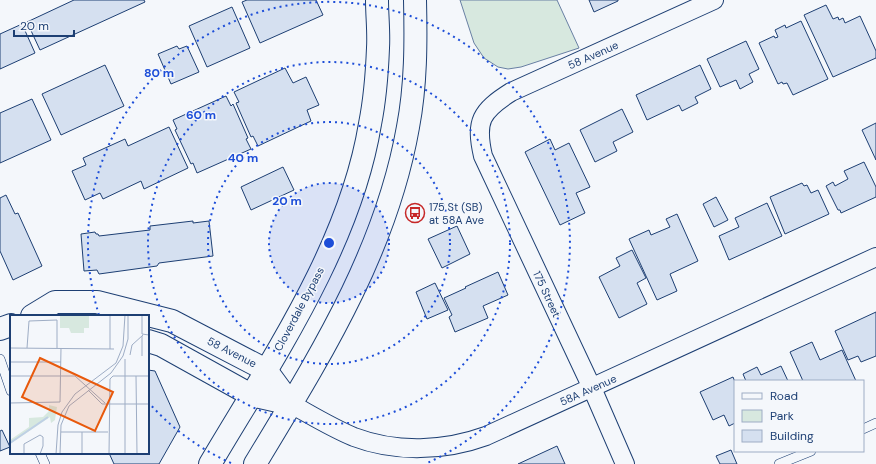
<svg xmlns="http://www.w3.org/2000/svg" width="876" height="464" viewBox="0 0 876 464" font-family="'DM Sans',sans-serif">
<rect width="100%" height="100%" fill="#f4f7fb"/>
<polygon fill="#d7e8df" stroke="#687fa3" points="460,0 557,0 579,48 521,67 508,69 498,67 484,58 474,43"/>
<g fill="#d5e0f0" stroke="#1d3f73">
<polygon points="74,0 144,0 145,2 40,50 27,22"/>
<polygon points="247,0 316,0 323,15 260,43 242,2"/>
<polygon points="589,0 618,0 618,1 594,12"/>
<polygon points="826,5 833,19 838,17 839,20 843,18 845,23 860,16 876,51 876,58 833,77 804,15"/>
<polygon points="232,7 250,48 207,67 189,26"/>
<polygon points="801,21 828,79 793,95 787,83 783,84 782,82 778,84 759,43 774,36 775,38 778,37 775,30 785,25 786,28"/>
<polygon points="22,24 35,53 0,69 0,34"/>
<polygon points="746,41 759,69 749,74 753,82 740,89 736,80 720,87 707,59"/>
<polygon points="177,46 179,49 187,46 199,72 171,84 158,54"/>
<polygon points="105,65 124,106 61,135 42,94"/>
<polygon points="700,65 711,89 695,97 698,103 682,111 679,105 647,120 636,95"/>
<polygon points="285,68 293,83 306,77 319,105 307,110 311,121 258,146 253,136 251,137 236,103 239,102 234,92"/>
<polygon points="226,96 231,106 233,104 248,138 246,139 251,149 197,173 193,163 191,164 175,130 177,129 173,120"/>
<polygon points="32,99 51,140 0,163 0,113"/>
<polygon points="622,109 633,132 613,142 617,151 595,162 580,130"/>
<polygon points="876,123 876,160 862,130"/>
<polygon points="169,127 188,168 144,189 141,181 103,199 100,193 85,200 72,171 86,165 83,158 125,139 128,146"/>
<polygon points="550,139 555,150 569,143 590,187 576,193 585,213 560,225 525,152"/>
<polygon points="864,162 876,187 876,197 841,213 840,210 838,210 826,186 833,182 835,186 848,179 844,171"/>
<polygon points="283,167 294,190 251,210 241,187"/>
<polygon points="802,183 804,186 807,185 811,193 818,190 829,214 785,234 770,197"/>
<polygon points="6,195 15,214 18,213 42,266 13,280 0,251 0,198"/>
<polygon points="716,197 728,220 714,227 703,204"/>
<polygon points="767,203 782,236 729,260 719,236 739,227 735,218"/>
<polygon points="677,214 698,261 670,274 677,291 657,300 629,239 649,230 651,235 670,227 666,219"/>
<polygon points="193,221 193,223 209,221 213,256 159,263 157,266 99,274 97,270 84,271 81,234 95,232 96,234 98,234 99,236 150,230 150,226"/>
<polygon points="457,226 470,254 442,268 428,239"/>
<polygon points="632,250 646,278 637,283 647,304 619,318 599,277 620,266 616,258"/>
<polygon points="498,272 508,295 483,306 488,318 455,332 449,317 452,315 444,298 466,288 465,287"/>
<polygon points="435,283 448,310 427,319 416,292"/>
<polygon points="876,312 876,356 861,362 858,356 848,360 835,331"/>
<polygon points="812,342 820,360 842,350 856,381 803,381 790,352"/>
<polygon points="781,366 788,381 746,381 743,374 757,367 761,375"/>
<polygon points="148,370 155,371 180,427 159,464 114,464 109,453 148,453"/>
<polygon points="733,377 735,382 735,423 729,426 724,415 713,420 700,392"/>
<polygon points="2,430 10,447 0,451 0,431"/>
<polygon points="557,446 565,464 518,464"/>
<polygon points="731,450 737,464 720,464 716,456"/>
</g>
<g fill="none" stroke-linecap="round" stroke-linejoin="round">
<g stroke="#1d3f73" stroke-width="10">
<g id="lane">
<polyline points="0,359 11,391"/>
<polyline points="863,429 876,423"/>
<polyline points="40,453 45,464"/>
<polyline points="779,464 811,451"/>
</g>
</g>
<g stroke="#1d3f73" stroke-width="20">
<g id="street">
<path d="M291,404C311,415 332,428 354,437C396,453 445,451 486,436L876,257"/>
<path d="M625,464L592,388L483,156C475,121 481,111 511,92L714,0"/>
</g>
</g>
<g stroke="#1d3f73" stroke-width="24">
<g id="secondary">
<polyline points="32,316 55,302 97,302 172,321 266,370 291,404"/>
<polyline points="0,329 11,325"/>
<polyline points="148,341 161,345 251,395 291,404"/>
</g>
</g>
<g stroke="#1d3f73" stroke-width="24">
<g id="highway">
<path d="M210,464C272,359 350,246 370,124C375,99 377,73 378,48C379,32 377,16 377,0"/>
<path d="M255,464C320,356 386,252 408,127C416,85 416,42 415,0"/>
</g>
</g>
<use href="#lane" stroke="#f4f7fb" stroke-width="9"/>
<use href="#street" stroke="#f4f7fb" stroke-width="18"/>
<use href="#secondary" stroke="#f4f7fb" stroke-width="22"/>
<use href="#highway" stroke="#f4f7fb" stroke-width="22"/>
</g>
<circle cx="329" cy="243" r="60" fill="#1d4ed8" fill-opacity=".12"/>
<g fill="none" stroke="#1d4ed8" stroke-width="2" stroke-dasharray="2 4">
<circle cx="329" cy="243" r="60"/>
<circle cx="329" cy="243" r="121"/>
<circle cx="329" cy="243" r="181"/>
<path d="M231 463A241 241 0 0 1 149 403M99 315A241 241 0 1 1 427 463"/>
</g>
<defs>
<g id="bus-ring" transform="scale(1)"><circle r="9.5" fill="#f4f7fb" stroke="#c62828" stroke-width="1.5"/><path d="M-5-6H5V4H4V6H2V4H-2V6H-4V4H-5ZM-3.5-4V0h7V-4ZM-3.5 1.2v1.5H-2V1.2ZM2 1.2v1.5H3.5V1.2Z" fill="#c62828"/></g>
</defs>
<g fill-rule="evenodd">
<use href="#bus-ring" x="415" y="213"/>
</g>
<g text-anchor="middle" stroke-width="3" stroke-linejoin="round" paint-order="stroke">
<g font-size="11" fill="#1d3f73" stroke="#f4f7fb">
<text transform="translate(593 55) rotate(-24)" y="4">58 Avenue</text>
<text transform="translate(547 294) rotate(65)" y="4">175 Street</text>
<text transform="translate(299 309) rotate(-62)" y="4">Cloverdale Bypass</text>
<text transform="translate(232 352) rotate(27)" y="4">58 Avenue</text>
<text transform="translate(588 390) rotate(-24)" y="4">58A Avenue</text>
</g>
<g font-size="11" fill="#1d3f73" stroke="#f4f7fb" text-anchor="start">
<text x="429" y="211">175 St (SB)<tspan x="429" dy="13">at 58A Ave</tspan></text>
</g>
</g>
<g transform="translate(10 315)">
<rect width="139" height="139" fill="#f4f7fb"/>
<path d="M50,0H79V13H74V18H61L59,13H50ZM39,90L47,92L45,105L41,108L40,102L0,129V125L19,112V103L33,102L39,96Z" fill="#d7e8df"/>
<path fill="none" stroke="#bed0e5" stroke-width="2" d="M0,128L38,102"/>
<path fill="none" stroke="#9eadc5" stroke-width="1" d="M132,0V19L139,20M0,33L104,34M17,33L19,6L47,5V33M100,34V0M120,40L122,30L133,20M132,41V21M0,47H51M0,61H65L95,88M126,61L127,139M78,75L92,89H139M0,88L50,87L51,33M51,117H98M14,139V129L30,120L33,122V131L30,139M46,139L48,110L52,97L65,79L106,48L113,31L115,0M50,139L51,110L59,91L101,58L113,41L118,24V0M72,139V117M99,139L100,64L103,61H139M115,139V44"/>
<path fill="#e8590c" fill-opacity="0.15" stroke="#e8590c" stroke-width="2" d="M30,43L103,77L85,116L12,82Z"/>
<rect width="139" height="139" fill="none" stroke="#1d3f73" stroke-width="2"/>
</g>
<circle cx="329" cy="243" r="6" fill="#1d4ed8" stroke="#f4f7fb" stroke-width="2"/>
<g font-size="12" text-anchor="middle" font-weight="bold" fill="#1d4ed8" stroke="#f4f7fb" stroke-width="3" stroke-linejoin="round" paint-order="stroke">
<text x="159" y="77">80 m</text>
<text x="201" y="119">60 m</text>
<text x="243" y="162">40 m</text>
<text x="287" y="205">20 m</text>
</g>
<rect x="734" y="380" width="130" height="72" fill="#f4f7fb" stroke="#9eadc5"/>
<rect x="742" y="393" width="20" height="6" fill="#f4f7fb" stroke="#9eadc5"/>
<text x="770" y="400" font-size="12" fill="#1d3f73">Road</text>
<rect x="742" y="410" width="20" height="12" fill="#d7e8df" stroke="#9eadc5"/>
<text x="770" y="420" font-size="12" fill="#1d3f73">Park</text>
<rect x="742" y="430" width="20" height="12" fill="#d5e0f0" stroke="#9eadc5"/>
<text x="770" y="440" font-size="12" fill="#1d3f73">Building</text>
<path d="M14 30v6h60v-6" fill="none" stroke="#1d3f73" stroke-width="2"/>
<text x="20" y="30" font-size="12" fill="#1d3f73" stroke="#f4f7fb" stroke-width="3" paint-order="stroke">20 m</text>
</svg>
